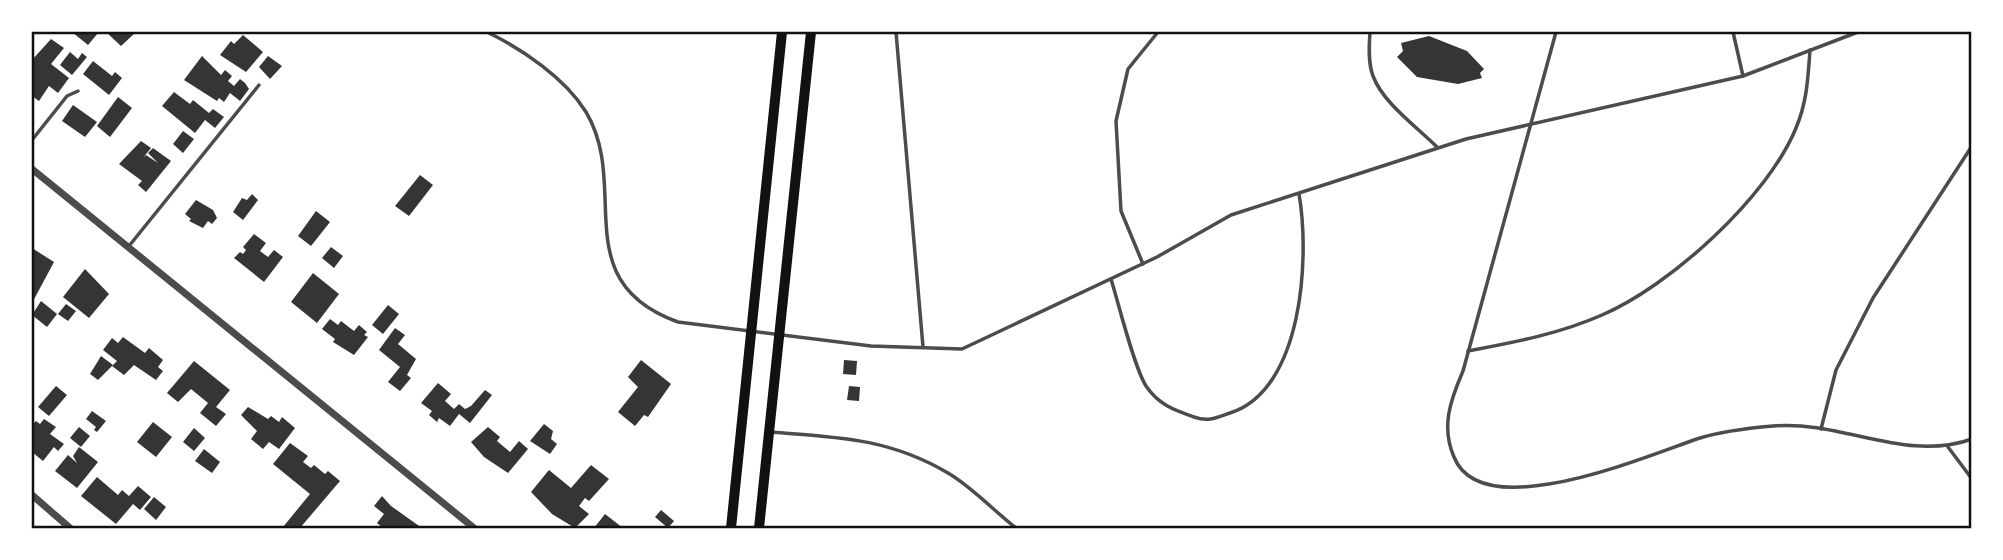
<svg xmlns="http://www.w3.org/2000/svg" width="2003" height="560" viewBox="0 0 2003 560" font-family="Helvetica,sans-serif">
<rect width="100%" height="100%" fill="#fff"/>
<g fill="#353535">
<polygon points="72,32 99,32 88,45"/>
<polygon points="106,32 136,32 121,46"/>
<polygon points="243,35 263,52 246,72 220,55 231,41 234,44"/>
<polygon points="1429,36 1467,51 1484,69 1480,73 1482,78 1458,84 1417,77 1397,57 1403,51 1401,43"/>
<polygon points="51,39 64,48 51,64 69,78 58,93 49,86 39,101 32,96 32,60"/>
<polygon points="70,52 78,59 82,53 87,57 72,75 60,65"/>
<polygon points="202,56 221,75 225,70 232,76 228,81 234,86 240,79 245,83 249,89 240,101 230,93 224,102 219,98 217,101 184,80"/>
<polygon points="268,56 282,66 270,79 259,67"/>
<polygon points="93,61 112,76 115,72 122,78 109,95 83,74"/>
<polygon points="174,92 190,104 193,100 209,113 213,109 224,117 215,128 205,120 195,133 162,106"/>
<polygon points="118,97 132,108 110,137 97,126"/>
<polygon points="73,105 97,122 85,137 62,121"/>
<polygon points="183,131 194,139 183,153 173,144"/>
<polygon points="141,141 151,148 143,158 146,155 158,163 148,153 153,148 171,161 146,192 138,185 142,181 119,164"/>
<polygon points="420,175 433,185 409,216 395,206"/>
<polygon points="252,194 258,200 243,220 233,212 242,198 247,200"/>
<polygon points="196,200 213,210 217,218 212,224 208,221 203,228 189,221 191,219 185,214"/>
<polygon points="316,211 330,222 311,246 298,236"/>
<polygon points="254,234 266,243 260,251 268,257 274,250 283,257 264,282 234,258 240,252 243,254 246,250 243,247"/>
<polygon points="331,247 343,256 334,268 322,258"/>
<polygon points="32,248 54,262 32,303"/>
<polygon points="85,269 109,294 89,318 63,297"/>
<polygon points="313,273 339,294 317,323 291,302"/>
<polygon points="41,301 57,314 47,327 32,315"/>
<polygon points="66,304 76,311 68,321 58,314"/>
<polygon points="388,305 399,314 383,334 372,325"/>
<polygon points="330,319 338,325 341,321 354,331 359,325 367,332 364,335 368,337 354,355 333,342 335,339 322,329"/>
<polygon points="395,328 405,335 398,344 416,359 407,375 411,378 400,391 388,382 400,367 379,350"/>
<polygon points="123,337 145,353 149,348 163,360 158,367 163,371 156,380 134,365 124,375 112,366 117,361 103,350 112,338 118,343"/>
<polygon points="101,356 113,365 98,380 90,374"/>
<polygon points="641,360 671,384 648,417 644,415 635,426 618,412 638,387 628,377"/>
<polygon points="844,360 857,361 856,375 843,374"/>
<polygon points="194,361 230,390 216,407 226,414 216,426 200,413 208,403 191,389 178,402 167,393"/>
<polygon points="438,383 451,394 445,401 454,409 459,404 465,409 471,406 485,390 492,395 470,423 459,414 450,426 439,418 437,422 429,415 432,411 421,403"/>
<polygon points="56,386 67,395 49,416 38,407"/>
<polygon points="849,386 860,387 859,401 847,400"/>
<polygon points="248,407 268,419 271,416 279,422 282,417 295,428 279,449 269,442 263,449 251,439 257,431 241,415"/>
<polygon points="92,411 106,421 97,432 94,430 96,427 86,419"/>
<polygon points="44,419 56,427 50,434 64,444 58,451 54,447 43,461 32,452 32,425 36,421 40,424"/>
<polygon points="153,422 172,437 156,457 137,442"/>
<polygon points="544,424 553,431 551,439 557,444 550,454 530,441"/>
<polygon points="79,427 90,436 81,447 70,438"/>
<polygon points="488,427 500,437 497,441 510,452 519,441 528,449 508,473 484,457 471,442"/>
<polygon points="194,428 205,438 194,451 183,442"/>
<polygon points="290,443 308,456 303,462 311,468 314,465 325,474 328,471 340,481 300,528 283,527 310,494 273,464"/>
<polygon points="79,447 98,462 77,488 55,471 68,455 77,463 73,456"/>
<polygon points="204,449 220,462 212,473 195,461"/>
<polygon points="591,465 609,479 589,501 585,498 579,506 589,514 575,528 552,514 531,492 549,470 571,488"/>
<polygon points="97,477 118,495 122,490 129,496 138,486 151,497 140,510 133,504 116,524 81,496"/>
<polygon points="382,496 391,506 422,528 383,528 377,523 384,514 374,506"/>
<polygon points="154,497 166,507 156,520 144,509"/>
<polygon points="661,510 674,521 668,528 655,517"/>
<polygon points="605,514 623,528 594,528"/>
</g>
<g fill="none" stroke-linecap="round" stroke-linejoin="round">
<g stroke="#4c4c4c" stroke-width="3.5">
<path d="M487,32C522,49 565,78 586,112C631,187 565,281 678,322L871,346L962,349L1157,257L1231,215L1466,139L1743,76L1858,32"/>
<polyline points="896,32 923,347"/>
<path d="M1370,32C1369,46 1368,63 1373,76C1383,103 1417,127 1437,147"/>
<path d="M1556,32L1463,371C1450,401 1441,427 1454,457C1482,528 1651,454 1700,438C1722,431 1750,428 1773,426C1842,420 1905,463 1972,439"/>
<polyline points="1733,32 1743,76"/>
<polyline points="32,140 67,96 78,91"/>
<polyline points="129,246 259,85"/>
<polyline points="1143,264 1121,211 1116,121 1128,69 1158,32"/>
<path d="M1111,279C1119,305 1134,367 1146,386C1159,405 1174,410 1194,417C1208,422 1216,418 1230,413C1303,390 1310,257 1299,194"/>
<path d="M1468,351C1515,342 1559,334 1602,315C1670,286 1768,197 1796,128C1807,102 1808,78 1810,50"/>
<polyline points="1821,429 1836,370 1873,298 1972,146"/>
<path d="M770,432C837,437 889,438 948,473C972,487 994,511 1016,528"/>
<polyline points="1948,447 1972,479"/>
</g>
<g stroke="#4c4c4c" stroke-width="7">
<polyline points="32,169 474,528"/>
<polyline points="32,495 70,528"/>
</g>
<g stroke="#111" stroke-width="10">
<polyline points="731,528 782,32"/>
<polyline points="759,528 811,32"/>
</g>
</g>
<rect width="2003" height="560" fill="none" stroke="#ffffff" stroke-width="66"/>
<rect x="33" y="33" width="1937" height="494" fill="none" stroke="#111" stroke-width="2.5"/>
</svg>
